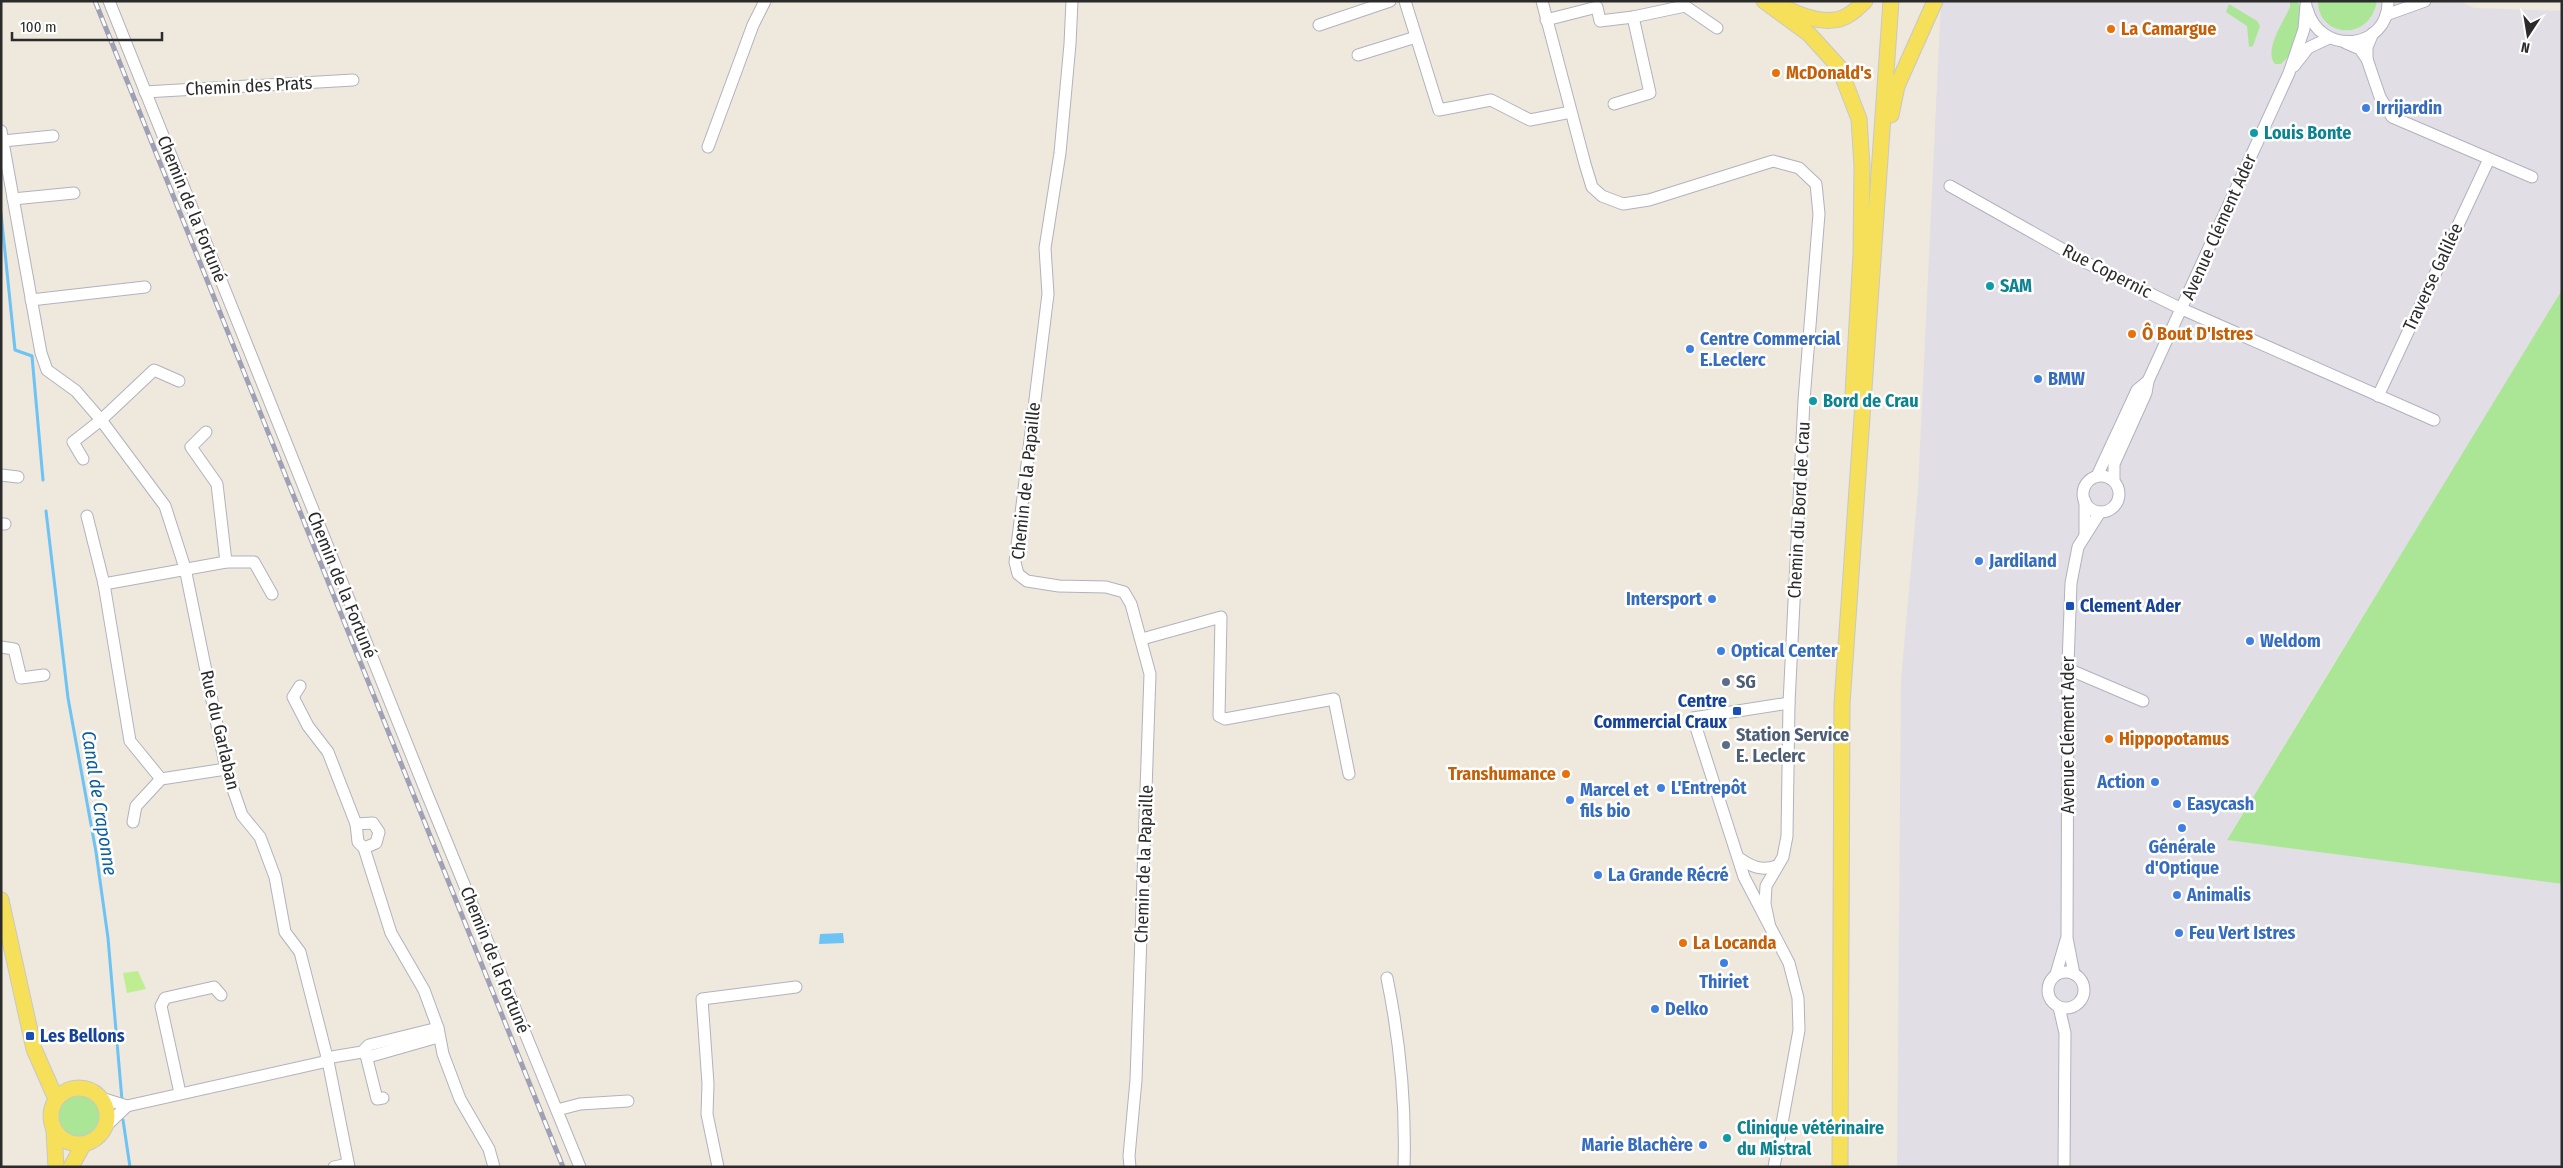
<svg xmlns="http://www.w3.org/2000/svg" width="2563" height="1168" viewBox="0 0 2563 1168" font-family="'Fira Sans Condensed',sans-serif">
<rect width="100%" height="100%" fill="#eee8dd"/>
<polygon fill="#e1dee6" points="1941,1 2460,1 2474,8 2562,11 2562,290 2478,433 2332,666 2227,840 2562,884 2562,1167 1897,1167 1901,681 1918,489"/>
<g fill="#abe697">
<path d="M2290,1H2297C2308,17 2295,53 2281,64H2275C2263,51 2284,21 2290,7Z"/>
<path d="M2318,1H2377C2369,44 2317,36 2318,1Z"/>
<polygon points="2229,4 2257,21 2260,26 2253,46 2249,47 2247,26 2226,12"/>
<polygon points="2562,290 2562,884 2227,840 2554,303"/>
<circle cx="79" cy="1117" r="23"/>
</g>
<polygon fill="#bfee92" points="138,971 146,989 127,993 123,973"/>
<polygon fill="#6cc3f4" points="843,933 844,943 819,944 820,934"/>
<g fill="none" stroke-linecap="round" stroke-linejoin="round">
<g stroke="#6cc3f4" stroke-width="3">
<polyline points="1,213 15,350 32,356 43,480"/>
<polyline points="46,511 68,698 96,852 108,938 122,1100"/>
<polyline points="123,1120 130,1167"/>
</g>
<g stroke="#b1b2bf" stroke-width="13">
<g id="minor">
<polyline points="109,1 427,794 580,1167"/>
<polyline points="1072,1 1070,44 1060,153 1045,248 1048,294 1015,562 1018,574 1027,581 1059,586 1106,587 1124,592 1131,604 1150,674 1136,1080 1129,1156 1130,1167"/>
<polyline points="1405,1 1439,110 1491,100 1530,120 1571,112"/>
<polyline points="1542,1 1585,164 1592,187 1602,196 1623,204 1649,200 1773,161 1799,168 1816,184 1819,214 1804,400 1789,703 1787,836 1783,857 1766,886 1765,904 1769,923"/>
<path d="M2307,9C2320,57 2389,50 2388,1"/>
<polyline points="2386,15 2425,1"/>
<polyline points="1546,20 1597,7 1600,21 1633,17 1685,6 1717,28"/>
<polyline points="1319,25 1390,1"/>
<polyline points="2346,43 2360,49 2367,59 2367,47 2373,33"/>
<polyline points="1358,55 1416,37"/>
<polyline points="2367,59 2380,97 2392,117 2532,177"/>
<polyline points="2294,66 2308,48 2329,38"/>
<polyline points="145,92 353,80"/>
<polyline points="1614,104 1650,93 1633,17"/>
<polyline points="1,131 41,353 47,370 76,391 101,420 165,506 185,568 226,769 242,815 260,837 275,877 285,932 300,952 328,1061 349,1167"/>
<polyline points="3,141 53,136"/>
<polyline points="708,147 753,25 765,1"/>
<polyline points="1950,186 2087,263 2182,309 2434,420"/>
<polyline points="13,199 74,193"/>
<polyline points="31,300 145,287"/>
<polyline points="2378,396 2489,159"/>
<polyline points="206,432 191,447 217,484 226,562"/>
<polyline points="83,459 73,442 101,420 154,370 179,381"/>
<polyline points="1,475 18,477"/>
<circle cx="2101" cy="494" r="18"/>
<polyline points="2097,476 2137,390 2148,381"/>
<polyline points="2114,481 2114,464 2146,393 2148,381 2289,73 2304,29 2306,5"/>
<polyline points="87,516 104,584 130,741 161,779"/>
<polyline points="1,524 5,524"/>
<polyline points="2085,534 2085,501"/>
<polyline points="104,584 226,562 254,562 272,594"/>
<polyline points="1142,639 1221,617 1219,716 1225,719 1334,699 1349,774"/>
<polyline points="1,647 14,649 21,678 44,675"/>
<polyline points="2068,669 2143,701"/>
<polyline points="300,686 293,697 308,726 328,752 356,824"/>
<polyline points="133,822 136,806 161,779 226,769"/>
<polyline points="364,848 376,843 379,832 373,823 356,824 358,842 364,848 391,933 424,990 438,1028 443,1054 460,1099 489,1149 494,1167"/>
<path d="M1739,858C1752,867 1761,871 1777,866"/>
<circle cx="2066" cy="990" r="18"/>
<polyline points="2056,974 2066,940"/>
<polyline points="2074,974 2067,938 2068,664 2071,583 2078,547 2100,512"/>
<path d="M1387,978C1400,1041 1406,1103 1404,1167"/>
<polyline points="2059,1007 2065,1033 2064,1167"/>
<polyline points="362,1052 368,1057 438,1037"/>
<polyline points="366,1055 377,1099 383,1098"/>
<polyline points="326,1058 362,1052 369,1045 438,1028"/>
<polyline points="180,1093 161,1006 165,998 214,987 221,995"/>
<polyline points="101,1098 127,1106 106,1126"/>
<polyline points="127,1106 328,1061"/>
<polyline points="557,1110 580,1104 628,1101"/>
<polyline points="334,1167 348,1164"/>
<polyline points="718,1167 707,1114 708,1084 702,999 796,987"/>
<polyline points="1774,1167 1799,1030 1798,998 1789,963 1744,877 1693,718 1789,703"/>
</g>
</g>
<g stroke="#c8c8c8" stroke-width="17">
<g id="major">
<polyline points="1764,1 1809,34 1839,67 1859,119 1862,166 1861,254 1853,394"/>
<path d="M1783,7C1801,16 1831,28 1850,14C1855,11 1860,6 1865,1"/>
<polyline points="1891,115 1897,86 1935,1"/>
<polyline points="1,900 34,1049 56,1099"/>
<circle cx="79" cy="1116" r="28"/>
<polyline points="54,1131 56,1167"/>
<polyline points="71,1167 83,1145"/>
<polyline points="1840,1167 1842,704 1891,1"/>
</g>
</g>
<use href="#minor" stroke="#fff" stroke-width="11"/>
<use href="#major" stroke="#f6e059" stroke-width="15"/>
<g stroke="#9fa0b6" stroke-width="5">
<polyline id="rail" points="95,1 563,1167"/>
</g>
<use href="#rail" stroke="#fff" stroke-width="3" stroke-dasharray="9" stroke-linecap="butt"/>
</g>
<g fill="#e8710a" stroke="#fff" stroke-width="2">
<circle cx="2111" cy="29" r="5"/>
<circle cx="1776" cy="73" r="5"/>
<circle cx="2132" cy="334" r="5"/>
<circle cx="2109" cy="739" r="5"/>
<circle cx="1566" cy="774" r="5"/>
<circle cx="1683" cy="943" r="5"/>
</g>
<g fill="#3f7fe0" stroke="#fff" stroke-width="2">
<circle cx="2366" cy="108" r="5"/>
<circle cx="1690" cy="349" r="5"/>
<circle cx="2038" cy="379" r="5"/>
<circle cx="1979" cy="561" r="5"/>
<circle cx="1712" cy="599" r="5"/>
<circle cx="2250" cy="641" r="5"/>
<circle cx="1721" cy="651" r="5"/>
<circle cx="2155" cy="782" r="5"/>
<circle cx="1661" cy="788" r="5"/>
<circle cx="1570" cy="800" r="5"/>
<circle cx="2177" cy="804" r="5"/>
<circle cx="2182" cy="828" r="5"/>
<circle cx="1598" cy="875" r="5"/>
<circle cx="2177" cy="895" r="5"/>
<circle cx="2179" cy="933" r="5"/>
<circle cx="1724" cy="963" r="5"/>
<circle cx="1655" cy="1009" r="5"/>
<circle cx="1703" cy="1145" r="5"/>
</g>
<g fill="#0f9aa8" stroke="#fff" stroke-width="2">
<circle cx="2254" cy="133" r="5"/>
<circle cx="1990" cy="286" r="5"/>
<circle cx="1813" cy="401" r="5"/>
<circle cx="1727" cy="1138" r="5"/>
</g>
<g fill="#1a4fb4" stroke="#fff" stroke-width="2">
<rect x="2065" y="601" width="10" height="10" rx="2.5"/>
<rect x="1732" y="706" width="10" height="10" rx="2.5"/>
<rect x="25" y="1031" width="10" height="10" rx="2.5"/>
</g>
<g fill="#5c6f8a" stroke="#fff" stroke-width="2">
<circle cx="1726" cy="682" r="5"/>
<circle cx="1726" cy="745" r="5"/>
</g>
<g text-anchor="middle" stroke-width="5" stroke-linejoin="round" paint-order="stroke">
<g font-size="18" font-weight="bold" fill="#c56008" stroke="#fff" text-anchor="start">
<text x="2121" y="35">La Camargue</text>
<text x="1786" y="79">McDonald's</text>
<text x="2142" y="340">Ô Bout D'Istres</text>
<text x="2119" y="745">Hippopotamus</text>
<text x="1556" y="780" text-anchor="end">Transhumance</text>
<text x="1693" y="949">La Locanda</text>
</g>
<g font-size="18" fill="#2b2b2b" stroke="#fff">
<text transform="translate(249 86) rotate(-3)" y="6">Chemin des Prats</text>
<text transform="translate(192 209) rotate(68)" y="6">Chemin de la Fortuné</text>
<text transform="translate(2219 227) rotate(-66)" y="6">Avenue Clément Ader</text>
<text transform="translate(2107 271) rotate(27)" y="6">Rue Copernic</text>
<text transform="translate(2433 277) rotate(-65)" y="6">Traverse Galilée</text>
<text transform="translate(1026 481) rotate(-84)" y="6">Chemin de la Papaille</text>
<text transform="translate(1799 510) rotate(-87)" y="6">Chemin du Bord de Crau</text>
<text transform="translate(342 585) rotate(68)" y="6">Chemin de la Fortuné</text>
<text transform="translate(220 730) rotate(77)" y="6">Rue du Garlaban</text>
<text transform="translate(2068 735) rotate(-90)" y="6">Avenue Clément Ader</text>
<text transform="translate(1144 864) rotate(-88)" y="6">Chemin de la Papaille</text>
<text transform="translate(495 960) rotate(68)" y="6">Chemin de la Fortuné</text>
</g>
<g font-size="18" font-weight="bold" fill="#366cbe" stroke="#fff" text-anchor="start">
<text x="2376" y="114">Irrijardin</text>
<text x="1700" y="345">Centre Commercial<tspan x="1700" dy="21">E.Leclerc</tspan></text>
<text x="2048" y="385">BMW</text>
<text x="1989" y="567">Jardiland</text>
<text x="1702" y="605" text-anchor="end">Intersport</text>
<text x="2260" y="647">Weldom</text>
<text x="1731" y="657">Optical Center</text>
<text x="2145" y="788" text-anchor="end">Action</text>
<text x="1671" y="794">L'Entrepôt</text>
<text x="1580" y="796">Marcel et<tspan x="1580" dy="21">fils bio</tspan></text>
<text x="2187" y="810">Easycash</text>
<text x="2182" y="853" text-anchor="middle">Générale<tspan x="2182" dy="21">d'Optique</tspan></text>
<text x="1608" y="881">La Grande Récré</text>
<text x="2187" y="901">Animalis</text>
<text x="2189" y="939">Feu Vert Istres</text>
<text x="1724" y="988" text-anchor="middle">Thiriet</text>
<text x="1665" y="1015">Delko</text>
<text x="1693" y="1151" text-anchor="end">Marie Blachère</text>
</g>
<g font-size="18" font-weight="bold" fill="#0d838f" stroke="#fff" text-anchor="start">
<text x="2264" y="139">Louis Bonte</text>
<text x="2000" y="292">SAM</text>
<text x="1823" y="407">Bord de Crau</text>
<text x="1737" y="1134">Clinique vétérinaire<tspan x="1737" dy="21">du Mistral</tspan></text>
</g>
<g font-size="18" font-weight="bold" fill="#164399" stroke="#fff" text-anchor="start">
<text x="2080" y="612">Clement Ader</text>
<text x="1727" y="707" text-anchor="end">Centre<tspan x="1727" dy="21">Commercial Craux</tspan></text>
<text x="40" y="1042">Les Bellons</text>
</g>
<g font-size="18" font-weight="bold" fill="#4e5e75" stroke="#fff" text-anchor="start">
<text x="1736" y="688">SG</text>
<text x="1736" y="741">Station Service<tspan x="1736" dy="21">E. Leclerc</tspan></text>
</g>
<g font-size="19" font-style="italic" fill="#085fa2" stroke="#fff">
<text transform="translate(100 803) rotate(81)" y="7">Canal de Craponne</text>
</g>
</g>
<rect width="2563" height="1168" fill="none" stroke="#2b2b2b" stroke-width="5"/>
<g transform="translate(2528 35) rotate(192)" stroke="#ffffff" stroke-width="4" paint-order="stroke">
<path d="M0-4L9 19L0 12L-9 19Z" fill="#2b2b2b"/>
<text y="-8" font-size="14" font-weight="bold" text-anchor="middle" fill="#2b2b2b">N</text>
</g>
<path d="M12 32v8h150v-8" fill="none" stroke="#2b2b2b" stroke-width="2.5"/>
<text x="20" y="32" font-size="15" fill="#2b2b2b" stroke="#ffffff" stroke-width="4" paint-order="stroke">100 m</text>
</svg>
